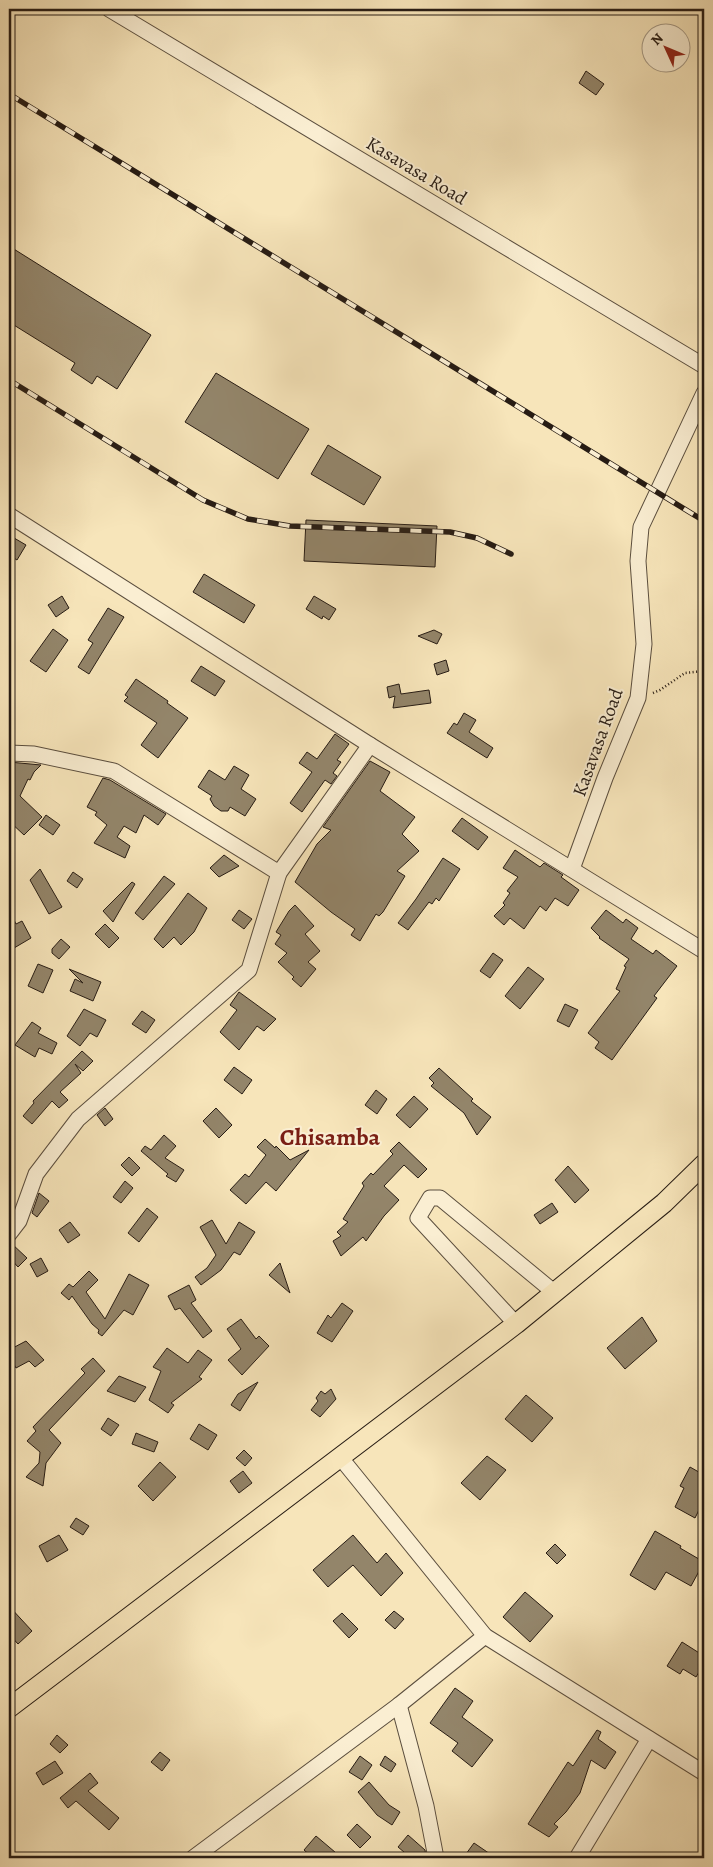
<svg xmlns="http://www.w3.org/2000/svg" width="713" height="1867" viewBox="0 0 713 1867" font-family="Alegreya,serif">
<rect width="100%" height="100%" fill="#f7e5ba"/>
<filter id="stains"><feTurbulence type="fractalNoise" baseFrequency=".004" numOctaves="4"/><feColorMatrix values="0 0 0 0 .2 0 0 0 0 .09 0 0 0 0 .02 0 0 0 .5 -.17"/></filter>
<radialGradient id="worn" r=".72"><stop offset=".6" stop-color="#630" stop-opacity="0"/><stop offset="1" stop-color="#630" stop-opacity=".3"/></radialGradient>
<g fill="#93856a" stroke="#271c14">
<polygon points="586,71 604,84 596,95 579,83"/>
<polygon points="9,246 151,335 117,389 97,376 92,384 71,370 75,363 9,322"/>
<polygon points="216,373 309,429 278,479 185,422"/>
<polygon points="328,445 381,477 364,505 311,474"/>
<polygon points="306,520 437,526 435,567 304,561"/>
<polygon points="9,535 26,545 17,560 9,555"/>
<polygon points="204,574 255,605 244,623 193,592"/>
<polygon points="62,596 69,608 56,617 48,605"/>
<polygon points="314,596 336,609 329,620 323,616 322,619 306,609"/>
<polygon points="108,608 124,617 89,674 78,667 93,643 88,640"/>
<polygon points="53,629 68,640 46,672 30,661"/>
<polygon points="434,630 442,634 437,644 418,636"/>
<polygon points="446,660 449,671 437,675 434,664"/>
<polygon points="201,666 225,681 215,696 191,681"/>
<polygon points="136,679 168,701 167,703 188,718 158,758 141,745 157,723 124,701 128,697 125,695"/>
<polygon points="399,684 401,694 429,690 431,703 393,708 395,696 389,698 387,687"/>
<polygon points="464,713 476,720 469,732 493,748 487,758 447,733 454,723 457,725"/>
<polygon points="335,734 349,744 337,760 341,762 333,773 337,776 331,784 325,780 302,812 290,803 312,772 299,763 307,752 317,759"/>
<polygon points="370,761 390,772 380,791 415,817 402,834 419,851 397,871 405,876 383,912 379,916 376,914 360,941 351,935 355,929 331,912 295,882 317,844 331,830 323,827"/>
<polygon points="9,762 41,765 34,772 30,780 28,779 20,796 42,817 24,835 9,821"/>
<polygon points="234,766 249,775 241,789 256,799 245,816 230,807 228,811 221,811 214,806 210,799 212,796 198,787 209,770 225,780"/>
<polygon points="103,778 110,780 166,814 158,825 144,815 136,833 124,826 117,837 130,846 125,858 94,843 107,825 95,815 97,812 87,807"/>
<polygon points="46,815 60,825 53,835 39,825"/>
<polygon points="462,818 488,837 478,850 452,831"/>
<polygon points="515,850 540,867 544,863 563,875 561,877 579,890 568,906 555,898 546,911 540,906 524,929 510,918 504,925 494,916 505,905 503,903 510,893 507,891 518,877 503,868"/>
<polygon points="224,855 239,866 219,877 210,868"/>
<polygon points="443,858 460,869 439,901 436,898 432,904 429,902 408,930 398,923 416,899"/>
<polygon points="40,869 62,907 49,914 30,880"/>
<polygon points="73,872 83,879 77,888 67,881"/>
<polygon points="164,876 175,884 143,920 135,913"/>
<polygon points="132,882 135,884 113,922 103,911"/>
<polygon points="188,893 207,908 194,932 181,945 174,937 163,948 154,939"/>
<polygon points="295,905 314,926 305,934 320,951 308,962 316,969 301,987 292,979 294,977 278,962 287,953 275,944 281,935 276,932 289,911"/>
<polygon points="9,910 16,924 22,921 31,938 9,951"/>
<polygon points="239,910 252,919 244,929 232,920"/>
<polygon points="606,910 623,923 626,919 638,928 631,939 653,954 656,950 677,966 654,996 657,998 612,1060 595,1048 599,1042 588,1033 620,991 616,989 626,967 624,966 629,959 599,938 600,937 591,928"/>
<polygon points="105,924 119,938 109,948 95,934"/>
<polygon points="61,939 70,947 59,959 52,953 52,949"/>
<polygon points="493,953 503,960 490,978 480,971"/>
<polygon points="38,964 53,970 43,993 28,986"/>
<polygon points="528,967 544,979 520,1009 505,996"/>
<polygon points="69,969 101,982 93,1001 70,991 75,979 83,983"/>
<polygon points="239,992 276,1019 264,1031 257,1026 239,1050 220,1032 237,1010 230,1005"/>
<polygon points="565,1004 578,1010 569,1027 557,1021"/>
<polygon points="84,1009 106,1020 97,1037 90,1033 80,1046 67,1036"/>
<polygon points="142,1011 155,1020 146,1033 132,1024"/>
<polygon points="32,1022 41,1028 38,1033 57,1043 52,1054 39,1048 35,1057 15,1045"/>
<polygon points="82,1051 93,1061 83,1071 75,1064 81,1073 60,1092 68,1100 59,1108 52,1101 32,1124 23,1116 34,1103 33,1101"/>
<polygon points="234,1067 252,1080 242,1094 224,1080"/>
<polygon points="439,1068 473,1099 471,1101 491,1117 477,1135 464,1113 431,1086 434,1083 429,1078"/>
<polygon points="376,1090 387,1099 377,1114 365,1105"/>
<polygon points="414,1096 428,1109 410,1128 396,1115"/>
<polygon points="105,1108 113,1119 105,1126 97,1115"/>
<polygon points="216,1108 232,1125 219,1138 203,1121"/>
<polygon points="164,1135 176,1146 165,1158 184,1170 176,1182 166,1176 168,1174 141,1151 145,1146 151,1150"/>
<polygon points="265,1139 275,1148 276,1146 290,1160 309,1150 276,1191 266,1182 246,1204 230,1190 245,1174 249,1177 266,1155 257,1147"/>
<polygon points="399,1142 427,1169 418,1178 404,1165 384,1186 399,1200 384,1216 366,1241 363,1237 341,1256 333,1241 341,1236 337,1232 348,1222 343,1219 364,1186 362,1183 371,1173 373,1175 393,1154 390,1151"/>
<polygon points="129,1157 140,1168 132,1176 121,1165"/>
<polygon points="568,1166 589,1190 575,1203 555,1180"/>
<polygon points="125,1181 133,1188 121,1203 113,1197"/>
<polygon points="39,1193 49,1201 37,1217 32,1213"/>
<polygon points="552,1203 558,1212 540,1224 534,1215"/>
<polygon points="147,1208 158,1217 139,1242 128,1233"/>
<polygon points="212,1220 226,1244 239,1222 255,1232 240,1255 234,1252 221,1270 201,1285 195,1277 207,1268 216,1255 200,1227"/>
<polygon points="70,1222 80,1235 68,1243 59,1230"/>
<polygon points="9,1243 11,1243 27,1258 18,1267 9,1257"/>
<polygon points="41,1258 48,1271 37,1277 30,1264"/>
<polygon points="280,1263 290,1293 269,1275"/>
<polygon points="89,1271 98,1280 86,1292 105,1319 129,1274 149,1285 133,1315 124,1310 102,1336 98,1333 99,1330 92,1324 72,1296 69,1300 61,1293 69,1284 73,1287"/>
<polygon points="189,1285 196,1300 191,1303 212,1331 203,1338 180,1308 175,1310 168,1296"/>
<polygon points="342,1303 353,1311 332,1342 317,1333 328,1315 331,1318"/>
<polygon points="642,1317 657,1341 625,1369 607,1348"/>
<polygon points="241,1319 256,1339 259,1336 269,1346 242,1375 228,1360 241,1349 227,1329"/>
<polygon points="26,1341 44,1360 35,1367 29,1361 16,1368 9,1355 9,1350"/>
<polygon points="167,1348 188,1363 198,1350 212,1360 199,1377 202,1379 171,1403 174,1405 168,1413 149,1400 161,1371 153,1367"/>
<polygon points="93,1358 105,1371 49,1430 61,1443 46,1463 43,1486 26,1477 39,1463 40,1452 27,1441 36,1431 33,1427 85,1373 81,1369"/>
<polygon points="119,1376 146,1387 135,1402 107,1391"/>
<polygon points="258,1382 240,1411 231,1405 238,1394"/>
<polygon points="331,1389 336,1399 320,1417 311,1410 318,1401 316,1398 321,1391 325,1394"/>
<polygon points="526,1395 553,1418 532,1442 505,1419"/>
<polygon points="108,1418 119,1425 111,1436 101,1429"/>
<polygon points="199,1424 217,1435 208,1450 190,1439"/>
<polygon points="136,1433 158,1442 154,1452 132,1444"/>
<polygon points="244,1450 252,1458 245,1466 236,1458"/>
<polygon points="487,1456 506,1470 480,1500 461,1483"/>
<polygon points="160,1462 176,1477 153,1501 138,1486"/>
<polygon points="690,1467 704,1475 704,1500 695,1518 675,1507 684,1488 680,1486"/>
<polygon points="243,1471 252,1483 239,1493 230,1481"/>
<polygon points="76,1518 89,1526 83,1535 70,1527"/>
<polygon points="655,1531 681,1546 680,1548 704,1562 691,1586 666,1572 655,1590 630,1575"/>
<polygon points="59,1535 68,1550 47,1562 39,1546"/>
<polygon points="353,1535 377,1563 386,1553 403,1573 381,1596 353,1565 328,1587 313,1570"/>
<polygon points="555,1544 566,1555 557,1564 546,1553"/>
<polygon points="525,1592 553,1616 530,1642 503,1617"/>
<polygon points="9,1606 32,1631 18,1644 9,1634"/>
<polygon points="394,1611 404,1619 395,1629 385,1620"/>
<polygon points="342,1613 358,1629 349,1638 333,1621"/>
<polygon points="682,1642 704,1656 704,1664 696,1677 683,1669 680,1674 667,1666"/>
<polygon points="455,1688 473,1701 462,1717 493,1740 472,1767 452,1751 458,1743 430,1723"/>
<polygon points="597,1730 601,1732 598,1739 616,1752 605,1769 591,1760 580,1793 566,1812 554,1824 558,1827 549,1837 528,1824 568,1762 573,1766"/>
<polygon points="57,1735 68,1745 60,1753 50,1744"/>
<polygon points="160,1752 170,1760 162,1771 151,1762"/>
<polygon points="360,1756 372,1765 362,1780 349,1772"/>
<polygon points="385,1756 396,1764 391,1772 380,1765"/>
<polygon points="55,1761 63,1773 43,1785 36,1773"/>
<polygon points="90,1773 98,1783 88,1791 119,1818 109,1830 76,1801 68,1808 60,1798"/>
<polygon points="369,1782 389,1805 400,1812 392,1825 377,1815 358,1792"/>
<polygon points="357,1824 371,1837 360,1848 347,1835"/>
<polygon points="408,1835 425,1850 426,1858 411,1858 398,1847"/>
<polygon points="316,1836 342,1858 313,1858 304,1850"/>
<polygon points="474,1843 496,1858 463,1858"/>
</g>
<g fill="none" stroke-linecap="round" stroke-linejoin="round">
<g stroke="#5b4e3e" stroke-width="17">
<g id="minor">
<polyline points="109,9 704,366"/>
<polyline points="9,515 370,745 704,951"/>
<polyline points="9,753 34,754 114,771 279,873"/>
<polyline points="572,869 605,778 638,698 644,644 638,561 641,527 704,393"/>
<polyline points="9,1234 19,1221 36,1174 78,1119 249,970 279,873 370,745"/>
<polyline points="516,1324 418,1218 430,1198 440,1198 555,1293"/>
<polyline points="340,1457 485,1636 704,1773"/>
<polyline points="399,1705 426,1806 436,1858"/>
<polyline points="193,1858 399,1705 485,1636"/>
<polyline points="577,1858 649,1739"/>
</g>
</g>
<g stroke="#271c14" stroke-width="21">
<polyline id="major" points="9,1708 516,1324 664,1203 704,1164"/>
</g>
<polyline stroke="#271c14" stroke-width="2.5" stroke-dasharray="1 2.5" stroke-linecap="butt" points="653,693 660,690 685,673 704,671"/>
<use href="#minor" stroke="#faeed2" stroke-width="15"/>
<use href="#major" stroke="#f7e5ba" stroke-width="19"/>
<g stroke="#271c14" stroke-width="5.5">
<g id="rail">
<polyline points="9,94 704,521"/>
<polyline points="9,380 203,500 248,519 290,526 450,532 477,538 511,554"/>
</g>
</g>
<use href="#rail" stroke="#faeed2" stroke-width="4" stroke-dasharray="11" stroke-linecap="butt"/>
</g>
<g text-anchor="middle" stroke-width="4" stroke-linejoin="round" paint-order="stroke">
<g font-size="19" fill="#271c14" stroke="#faeed2">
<text transform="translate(417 170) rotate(31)" y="7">Kasavasa Road</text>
<text transform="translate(597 742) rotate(-70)" y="7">Kasavasa Road</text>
</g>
<g font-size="24" font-weight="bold" fill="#7a1f14" stroke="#faeed2">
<text x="330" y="1145">Chisamba</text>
</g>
</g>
<rect width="713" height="1867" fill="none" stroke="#f7e5ba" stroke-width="30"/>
<rect x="10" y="10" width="693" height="1847" fill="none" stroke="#271c14" stroke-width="2.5"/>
<rect x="15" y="15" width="683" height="1837" fill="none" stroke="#271c14"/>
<g transform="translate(666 48) rotate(314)"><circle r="24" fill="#faeed2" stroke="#a69a86"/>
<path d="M0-4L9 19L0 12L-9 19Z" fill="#8f2418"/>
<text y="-8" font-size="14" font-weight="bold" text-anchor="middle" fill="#271c14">N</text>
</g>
<rect width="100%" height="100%" filter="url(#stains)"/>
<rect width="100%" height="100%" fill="url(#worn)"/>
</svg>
